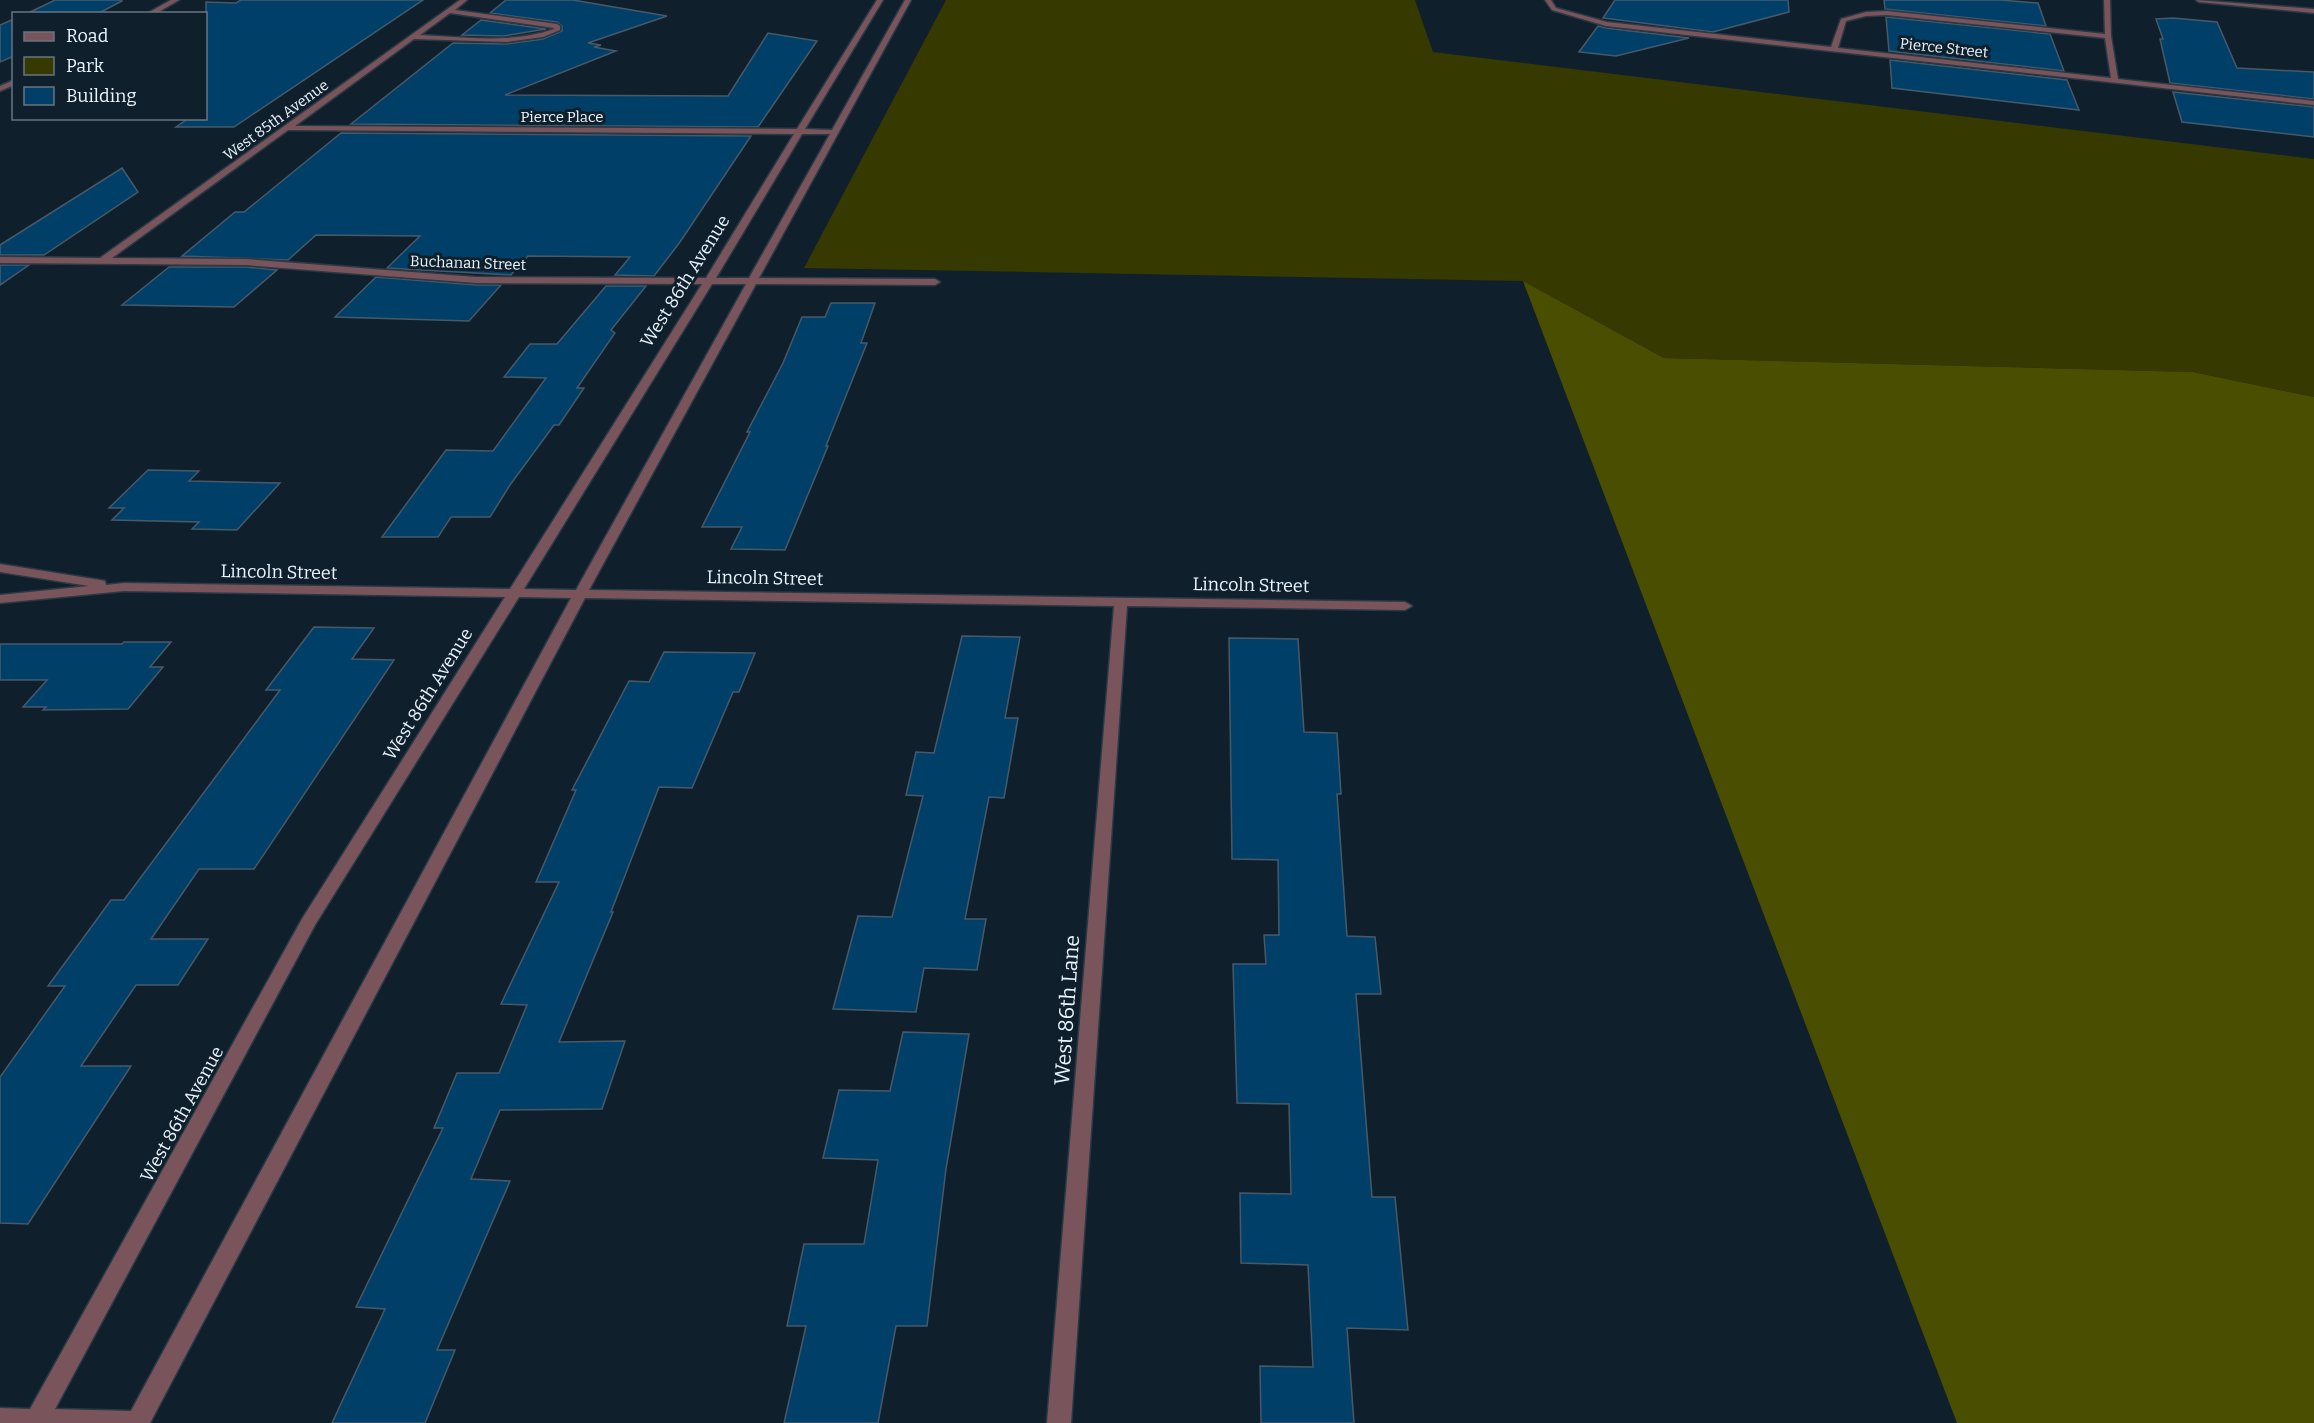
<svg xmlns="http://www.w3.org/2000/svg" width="2314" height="1423" viewBox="0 0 2314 1423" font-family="Bitter,serif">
<rect width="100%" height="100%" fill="#0f1f2c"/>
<polygon fill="#363900" points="946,0 1415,0 1433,52 2314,159 2314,397 2193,372 1664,358 1523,281 804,268"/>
<polygon fill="#494e01" points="1523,281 1664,358 2193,372 2314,397 2314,1423 1957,1423"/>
<g fill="#004068" stroke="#475969" stroke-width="1.5">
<polygon points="55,0 121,0 122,1 97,14 26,14"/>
<polygon points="241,0 423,0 234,127 176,127 189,118 206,118 206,2 236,3"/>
<polygon points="506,0 573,0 667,16 588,43 601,45 594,47 616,51 505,95 728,96 768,33 817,41 758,127 351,124 453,43 507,44 543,39 562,31 562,26 557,22 490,13"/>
<polygon points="1615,0 1788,0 1789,12 1713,32 1603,18"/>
<polygon points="1884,0 2000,0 2038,3 2046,26 1885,9"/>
<polygon points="1886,17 2050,34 2064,71 1889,51"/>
<polygon points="2173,18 2217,22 2237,68 2314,72 2314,99 2170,83 2160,39 2163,39 2156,19"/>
<polygon points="14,19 14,56 0,62 0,25"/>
<polygon points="481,20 546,29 504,36 462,35"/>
<polygon points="1598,26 1606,28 1689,38 1616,56 1579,52"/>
<polygon points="1890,60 2067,80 2079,110 1892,88"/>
<polygon points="2173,92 2314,107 2314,137 2182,122"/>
<polygon points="341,133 751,136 680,242 654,276 615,275 630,257 528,256 511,275 387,268 420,236 316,235 288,260 182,256 235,212 244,212"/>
<polygon points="122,168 138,192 44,255 0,255 0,245"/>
<polygon points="0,265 29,265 0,285"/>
<polygon points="169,267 246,267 277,270 234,307 122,305"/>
<polygon points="376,277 476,285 501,285 469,321 335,317"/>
<polygon points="606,286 646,286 611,330 615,333 577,388 584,388 559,425 554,425 510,485 490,517 451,517 438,537 382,537 446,450 493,451 546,378 504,377 530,344 557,344"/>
<polygon points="831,303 875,303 861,343 867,343 826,446 828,446 785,550 731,549 742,527 702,527 750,432 747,432 783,363 802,317 825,317"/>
<polygon points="148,470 199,471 189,481 280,483 237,530 192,529 199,522 112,520 124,508 109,508"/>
<polygon points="314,627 374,628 352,659 394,660 254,869 199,869 151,939 208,939 178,985 136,985 81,1066 131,1066 28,1224 0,1223 0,1077 65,986 48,986 111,900 124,900 280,690 266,690"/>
<polygon points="962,636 1020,637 1005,718 1018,718 1004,798 989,797 965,919 986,919 977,970 924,968 916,1012 833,1009 858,916 892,917 923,796 906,795 916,752 934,753"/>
<polygon points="1229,638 1298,639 1304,732 1337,733 1341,794 1337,794 1347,936 1375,937 1381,994 1356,994 1372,1197 1395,1197 1408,1330 1347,1328 1354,1423 1261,1423 1260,1366 1313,1367 1308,1265 1241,1263 1240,1193 1291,1194 1289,1104 1237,1103 1233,964 1266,964 1264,935 1279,935 1278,860 1232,859"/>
<polygon points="124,642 171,642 150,667 163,667 128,709 43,710 46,707 23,707 47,680 0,680 0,644 122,644"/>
<polygon points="664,652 755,653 739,692 733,692 692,788 659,787 611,912 613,912 559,1042 625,1041 602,1109 500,1110 471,1179 510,1181 437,1350 455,1350 425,1423 332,1423 385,1309 356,1307 443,1128 434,1128 457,1073 499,1073 527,1005 501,1004 559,882 536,882 576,790 572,790 629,681 649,682"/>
<polygon points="903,1032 969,1034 946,1169 927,1326 896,1326 878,1423 784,1423 806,1326 787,1326 804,1244 864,1244 878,1160 823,1158 839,1090 890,1091"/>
</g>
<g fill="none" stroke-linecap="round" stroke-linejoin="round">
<g stroke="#293945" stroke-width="3">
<g id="minor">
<polygon points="171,0 179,0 155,14 146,14"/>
<path d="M460,0H467L455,10L557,24L560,26V30L543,37L507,42L414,39L295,126L797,129L877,0H883L805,129L832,130L905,0H911L759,278L935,279L940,282L935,285L756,284L589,590L1405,602L1412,606L1405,610L1127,606L1071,1423H1047L1114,606L585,598L150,1423H0V1408L30,1409L302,919L505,597L124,591L0,603V595L89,586L0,572V564L100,580L105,581L106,585L124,583L510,589L702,284L476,283L246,265L0,263V257L100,258ZM450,13L554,28V29C511,44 463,37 420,35ZM288,130H289L794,134L706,278L476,277L246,259L112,258ZM802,134H830L749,278H716ZM712,284H746L576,590L524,589ZM519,597L571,598L131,1411L55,1409L315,925Z"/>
<path d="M1545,0H1551L1556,8L1607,22L1831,47L1841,19L1866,12L1887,11L2105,34L2104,0H2110L2111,36L2118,79L2314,101V105L1606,26L1552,10ZM1887,15L2105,38L2111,78L1838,48L1846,21L1866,16Z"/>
<polygon points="14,80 14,85 0,91 0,86"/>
</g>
</g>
<g stroke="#293945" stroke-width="3">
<polygon id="tertiary" points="2196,0 2314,9 2314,13 2199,2"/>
</g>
<use href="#minor" fill="#79545b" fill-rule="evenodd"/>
<use href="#tertiary" fill="#79545b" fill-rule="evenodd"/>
</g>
<g text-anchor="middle" stroke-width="6" stroke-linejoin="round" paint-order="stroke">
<g font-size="15" fill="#eaf5fe" stroke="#0f1f2c">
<text transform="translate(1944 48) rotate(6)" y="5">Pierce Street</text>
<text x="562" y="122">Pierce Place</text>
<text transform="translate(276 120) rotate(-36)" y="5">West 85th Avenue</text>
<text transform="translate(468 263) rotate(2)" y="5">Buchanan Street</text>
</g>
<g font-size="18" fill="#eaf5fe" stroke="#0f1f2c">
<text transform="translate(685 281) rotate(-58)" y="6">West 86th Avenue</text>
<text transform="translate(279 572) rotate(1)" y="6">Lincoln Street</text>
<text transform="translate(765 578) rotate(1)" y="6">Lincoln Street</text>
<text transform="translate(1251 585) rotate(1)" y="6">Lincoln Street</text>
<text transform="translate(428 694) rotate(-58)" y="6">West 86th Avenue</text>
<text transform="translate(182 1114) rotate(-61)" y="6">West 86th Avenue</text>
</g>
<g font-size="21" fill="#eaf5fe" stroke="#0f1f2c">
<text transform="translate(1067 1010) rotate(-86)" y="7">West 86th Lane</text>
</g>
</g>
<rect x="12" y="12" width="195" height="108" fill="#0f1f2c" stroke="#677580" stroke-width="1.5"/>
<rect x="24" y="32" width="30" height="9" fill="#79545b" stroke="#677580" stroke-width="1.5"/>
<text x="66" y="42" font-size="18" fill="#eaf5fe">Road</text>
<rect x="24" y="57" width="30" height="18" fill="#363900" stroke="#677580" stroke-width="1.5"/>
<text x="66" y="72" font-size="18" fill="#eaf5fe">Park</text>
<rect x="24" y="87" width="30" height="18" fill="#004068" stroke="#677580" stroke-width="1.5"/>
<text x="66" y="102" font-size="18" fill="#eaf5fe">Building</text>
</svg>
